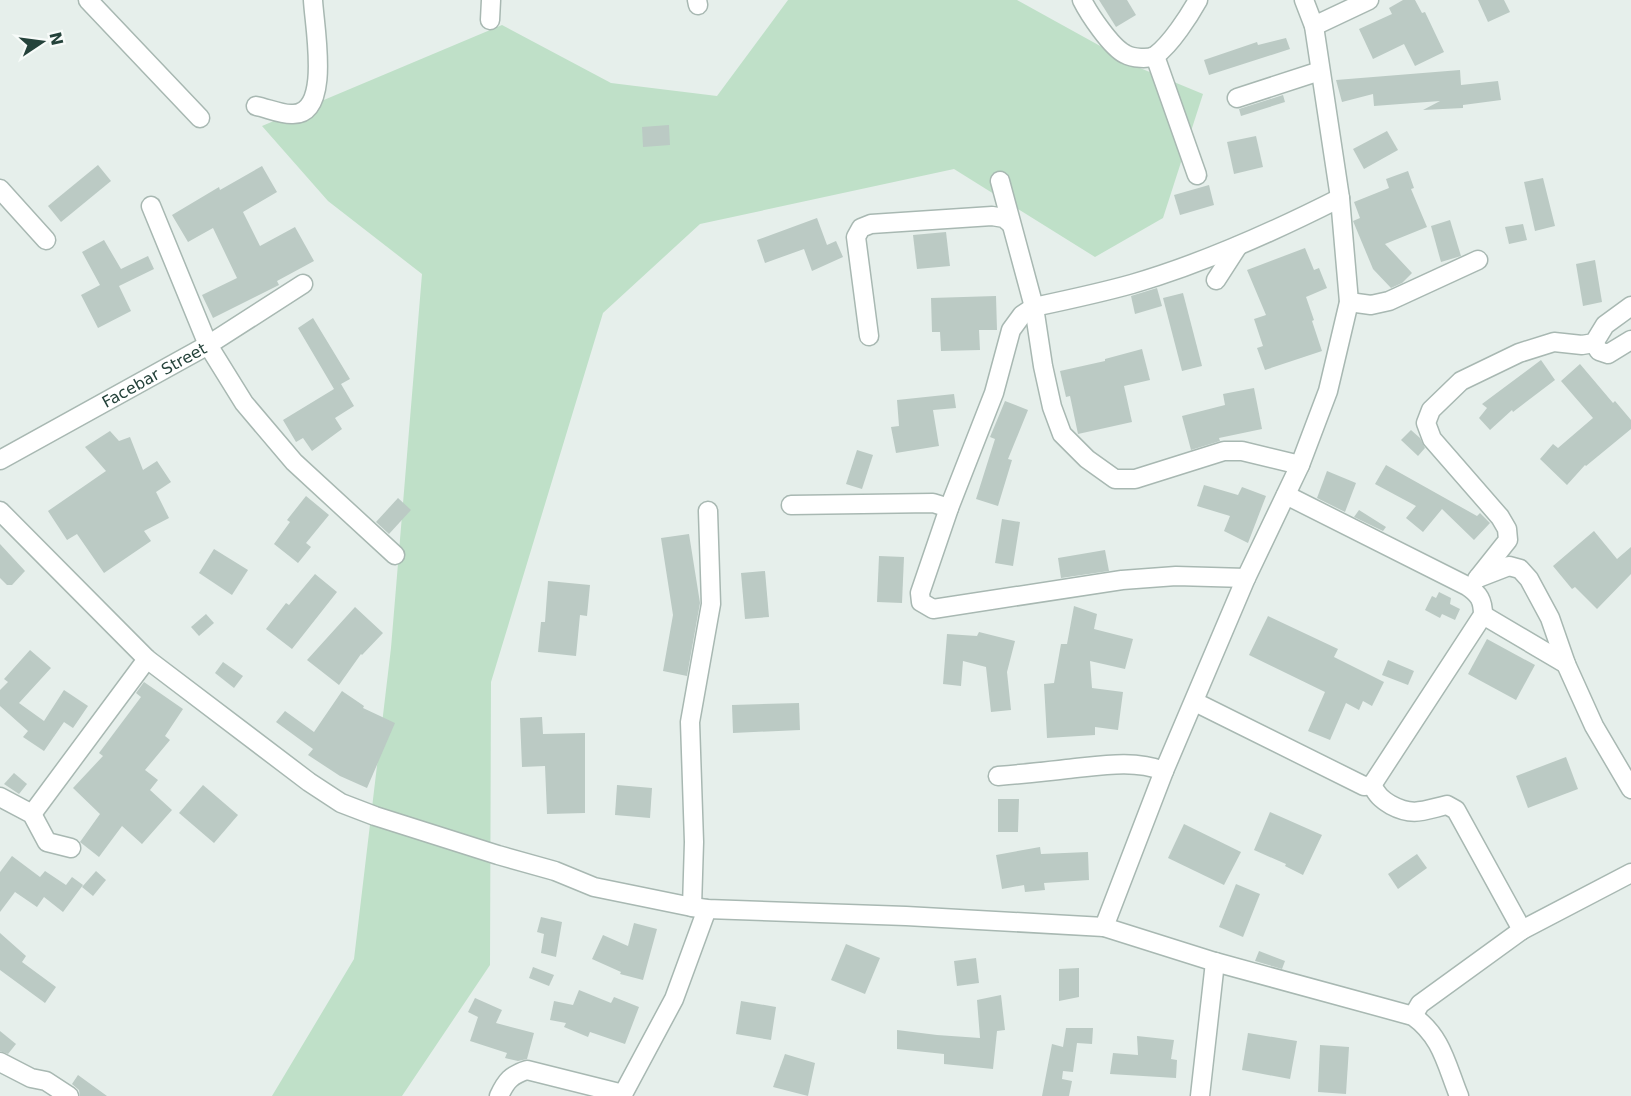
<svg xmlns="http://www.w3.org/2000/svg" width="1631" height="1096" viewBox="0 0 1631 1096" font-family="'DejaVu Sans',sans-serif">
<rect width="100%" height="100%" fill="#e6efeb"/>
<polygon fill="#bfe0c8" points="788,0 1017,0 1140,68 1203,94 1163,218 1095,257 954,169 700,224 603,313 491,682 490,965 402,1096 272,1096 354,959 391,648 422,274 328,201 262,126 502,25 611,83 717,96"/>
<g fill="#bbcac4">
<polygon points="1099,0 1127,0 1136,15 1116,27"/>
<polygon points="1403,0 1415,0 1422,13 1425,12 1444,52 1415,66 1404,44 1373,59 1359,29 1392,14 1389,8"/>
<polygon points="1478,0 1504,0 1510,12 1488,22"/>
<polygon points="1286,38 1290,49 1209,75 1204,60 1257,42 1258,45"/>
<polygon points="1460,70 1461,85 1498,81 1501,100 1463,105 1463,108 1423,110 1440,101 1374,106 1373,94 1342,102 1336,80"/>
<polygon points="1283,95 1285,102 1241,116 1239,109"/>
<polygon points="669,125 670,145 643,147 642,127"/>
<polygon points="1387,131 1398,150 1364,169 1353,149"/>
<polygon points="1256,136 1263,167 1234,174 1227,142"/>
<polygon points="98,165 111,181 61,222 48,206"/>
<polygon points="262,166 277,192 243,212 260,246 295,227 314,261 277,281 279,285 213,318 202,295 237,278 213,228 188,242 172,215 219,187 220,190"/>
<polygon points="1408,171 1414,188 1411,189 1427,227 1385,244 1412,273 1402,283 1391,288 1373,269 1353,221 1360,218 1354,202 1389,188 1386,179"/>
<polygon points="1543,178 1555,226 1535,231 1524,182"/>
<polygon points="1209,185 1214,205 1180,215 1174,195"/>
<polygon points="817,218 827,245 836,241 843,257 812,271 804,249 765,263 757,240"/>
<polygon points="1450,220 1461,256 1441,262 1431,226"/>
<polygon points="1523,224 1527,240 1509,244 1505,227"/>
<polygon points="946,232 950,266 917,269 913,235"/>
<polygon points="104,240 121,269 148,256 154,269 119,286 131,311 98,328 81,295 100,285 82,252"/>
<polygon points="1305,248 1314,270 1319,268 1327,288 1306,297 1314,320 1312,321 1322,351 1265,370 1257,348 1263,346 1254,319 1266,315 1247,270"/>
<polygon points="1595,260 1602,302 1583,306 1576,264"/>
<polygon points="1157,288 1162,306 1135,314 1131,296"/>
<polygon points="1183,293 1202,366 1182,371 1163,298"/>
<polygon points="996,296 997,330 979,330 980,350 941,351 940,332 932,332 931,298"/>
<polygon points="313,318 350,379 341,384 354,406 335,418 342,429 312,451 303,438 296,442 283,420 334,389 298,328"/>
<polygon points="1142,349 1150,380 1124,386 1132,422 1078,434 1070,396 1066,397 1060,371 1105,361 1105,359"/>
<polygon points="1541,360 1555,380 1513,412 1512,410 1490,430 1479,418 1487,408 1482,404"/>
<polygon points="1580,364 1613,403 1615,401 1631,420 1631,429 1586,466 1585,465 1567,485 1540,459 1553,444 1558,448 1593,418 1561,381"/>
<polygon points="1254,388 1262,429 1219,438 1220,441 1191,450 1182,416 1225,405 1223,394"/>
<polygon points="954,394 956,408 933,410 939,446 896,453 891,427 899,426 897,400"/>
<polygon points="1005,401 1028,410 1008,459 1012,460 998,506 976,499 995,439 990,437"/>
<polygon points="1411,430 1420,438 1425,448 1418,456 1401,440"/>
<polygon points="110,431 119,441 130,437 143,470 157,461 171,482 156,492 169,518 144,531 151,541 104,573 77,534 67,540 48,511 106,471 85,447"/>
<polygon points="857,450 873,455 862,489 846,484"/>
<polygon points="1386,465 1477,516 1480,513 1490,523 1474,540 1442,509 1423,532 1406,518 1416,506 1375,484"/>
<polygon points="1327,471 1356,483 1345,512 1317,498"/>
<polygon points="1204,485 1238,495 1242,487 1266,496 1248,543 1224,531 1230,516 1197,506"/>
<polygon points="306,496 329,515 306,543 311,547 298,563 274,544 290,522 287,520"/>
<polygon points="398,498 411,510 389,534 376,522"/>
<polygon points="1359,510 1386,527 1383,531 1354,517"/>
<polygon points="1002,519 1020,522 1013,566 995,563"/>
<polygon points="1594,531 1617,559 1631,547 1631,574 1597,609 1575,587 1572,589 1553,566"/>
<polygon points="689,534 700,603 687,676 663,671 673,615 661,538"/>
<polygon points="0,544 25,571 12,585 7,585 0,578"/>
<polygon points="214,549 248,570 232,595 199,573"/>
<polygon points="1105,550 1109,571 1061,578 1058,558"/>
<polygon points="879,556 904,557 902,603 877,602"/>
<polygon points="765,571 769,617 745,619 741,573"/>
<polygon points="315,574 337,592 292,649 266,629 286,603 289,605"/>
<polygon points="548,581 590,585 587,616 580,615 576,656 538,652 541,622 545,622"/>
<polygon points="1439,592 1451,598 1450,604 1460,609 1455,620 1442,614 1440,618 1425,610 1432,596 1436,598"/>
<polygon points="1074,606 1097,614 1094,629 1133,639 1125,669 1090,661 1092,688 1123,692 1118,730 1095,727 1095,735 1047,738 1044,684 1054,683 1061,644 1067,644"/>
<polygon points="355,607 383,633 362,655 361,654 339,685 307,660"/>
<polygon points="206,614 214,623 199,636 191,627"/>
<polygon points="1268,616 1338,649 1334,657 1384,682 1372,706 1363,701 1359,710 1346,703 1330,740 1308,731 1325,692 1249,655"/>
<polygon points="979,632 1015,641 1007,672 1011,710 991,712 986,667 963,661 961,686 943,684 947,634 977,636"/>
<polygon points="1487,639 1535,665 1516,700 1468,674"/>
<polygon points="30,650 51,668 19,703 44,721 64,690 88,706 73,728 64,722 44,751 23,737 28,731 0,706 0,690 8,682 4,679"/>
<polygon points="1388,660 1414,671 1408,685 1382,675"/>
<polygon points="223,662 243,676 234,688 215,673"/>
<polygon points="144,682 183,709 165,736 170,740 145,770 158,780 150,790 172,810 142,844 122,826 99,857 80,842 100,814 73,788 103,756 99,753 141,697 136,693"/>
<polygon points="342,691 364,706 363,708 395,723 367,788 340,776 308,755 313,749 276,722 285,711 314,732"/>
<polygon points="799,703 800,730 733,733 732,705"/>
<polygon points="542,717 543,734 585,733 585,813 547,814 545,766 522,767 520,718"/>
<polygon points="1566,757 1578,789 1528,808 1516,776"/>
<polygon points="14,773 27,784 19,794 4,784"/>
<polygon points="203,785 238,815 214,843 179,813"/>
<polygon points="617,785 652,788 650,818 615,815"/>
<polygon points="998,799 1019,799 1018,832 998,832"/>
<polygon points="1270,812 1322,835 1303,875 1285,866 1286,864 1254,850"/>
<polygon points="1184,824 1241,852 1224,885 1168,858"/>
<polygon points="1040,847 1041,854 1088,852 1089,880 1044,883 1045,890 1025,892 1024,885 1002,889 996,855"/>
<polygon points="1417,854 1427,868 1398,889 1388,874"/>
<polygon points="12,856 40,877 45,871 66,885 72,877 83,885 63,912 44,897 37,907 15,892 0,912 0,872"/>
<polygon points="96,871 106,880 93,896 82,887"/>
<polygon points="1236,884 1260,894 1243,937 1219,927"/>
<polygon points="541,917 562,922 556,957 541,953 544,934 537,932"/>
<polygon points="634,923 657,929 643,980 620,974 621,972 592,959 603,935 628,946"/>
<polygon points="0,933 26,956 22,962 56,987 45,1003 0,970"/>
<polygon points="846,944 880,958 865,994 831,980"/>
<polygon points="1259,951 1285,961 1282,969 1255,961"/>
<polygon points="976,958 979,983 957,986 954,961"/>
<polygon points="533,967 554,975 549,986 529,978"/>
<polygon points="1079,968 1079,997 1059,1001 1059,969"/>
<polygon points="579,990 611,1003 614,997 639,1007 625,1044 590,1032 588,1037 564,1027 566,1023 550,1020 554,1001 573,1005"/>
<polygon points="1001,995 1005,1030 997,1031 993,1069 944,1064 944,1054 897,1049 897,1030 937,1035 980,1038 977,1000"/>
<polygon points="475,998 502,1010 496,1023 534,1033 527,1059 518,1061 505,1058 507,1053 470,1041 478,1017 468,1012"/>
<polygon points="741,1001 776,1007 771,1040 736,1034"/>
<polygon points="1066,1028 1093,1028 1092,1044 1077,1043 1073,1072 1063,1071 1062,1079 1072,1081 1069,1096 1042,1096 1052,1044 1063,1047"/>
<polygon points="0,1031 16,1044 8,1054 0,1051"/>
<polygon points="1248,1033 1297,1041 1290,1079 1242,1070"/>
<polygon points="1137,1036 1174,1040 1171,1059 1177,1060 1176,1078 1110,1074 1113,1053 1138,1055"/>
<polygon points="1320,1045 1349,1047 1346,1094 1318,1092"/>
<polygon points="785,1054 815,1063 808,1096 773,1087"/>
<polygon points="78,1075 107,1096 80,1096 79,1090 72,1084"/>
</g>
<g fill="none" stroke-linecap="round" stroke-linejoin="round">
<g stroke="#a8b8b2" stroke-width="21">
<g id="minor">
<polyline points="88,0 200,118"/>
<polyline points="697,0 698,5"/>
<path d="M1082,0C1089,14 1111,47 1125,54C1132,58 1149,60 1156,55C1171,44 1189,16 1198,0"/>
<polyline points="490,20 491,0"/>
<polyline points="1314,26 1369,0"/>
<polyline points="1155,56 1197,175"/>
<polyline points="1237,98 1320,71"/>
<path d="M256,106C267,108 282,115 293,114C332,114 314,25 313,0"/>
<polyline points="1000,181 1034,307 1043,366 1052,407 1062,434 1087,459 1115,479 1135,479 1224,451 1242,451 1300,465"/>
<polyline points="0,189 46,240"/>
<polyline points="151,206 208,345 244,403 294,462 395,555"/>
<polyline points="1216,280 1238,246"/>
<polyline points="1349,302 1371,305 1389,301 1478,260"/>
<polyline points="869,336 856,237 861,228 871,224 992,216 1004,218 1010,223"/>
<polyline points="1594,343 1599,351 1608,354 1631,340"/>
<path id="s1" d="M0,460L208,345L303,284"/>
<polyline points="791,505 933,503 949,508"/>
<path d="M0,511L147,659L309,782L341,803L375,816L498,855L555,871L594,887L692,907L707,909L906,916L1104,927L1215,962L1413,1016C1442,1037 1446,1064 1459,1096"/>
<path d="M1246,578L1176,576L1122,580L933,609L921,602L920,593L949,508L994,393L1011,330L1022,315L1034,307C1067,300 1100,293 1132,284C1204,263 1273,232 1340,198"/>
<polyline points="1478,578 1509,566 1520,569 1529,579 1550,618 1566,664 1594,726 1631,789"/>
<polyline points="1477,579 1508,540 1507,529 1500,517 1432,439 1426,423 1431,410 1461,381 1519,353 1554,342 1582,345 1594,343 1605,325 1631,306"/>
<polyline points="1483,615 1566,664"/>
<path d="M1195,702L1364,786L1372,785L1483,615C1483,600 1479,594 1467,586L1286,495"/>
<path d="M998,776C1021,774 1044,772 1067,769C1099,766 1133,759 1164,771"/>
<path d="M1372,785C1377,795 1381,799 1391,805C1413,817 1425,810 1447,805L1456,810L1522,930"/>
<polyline points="0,797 32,814 47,842 71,848"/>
<polyline points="32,814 147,659"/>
<polyline points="692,907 694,842 690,722 711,604 708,511"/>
<polyline points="1104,927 1164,771 1246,578 1300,465 1328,391 1349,302 1340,198 1314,26 1304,0"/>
<polyline points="1413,1016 1420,1004 1522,930 1631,873"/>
<polyline points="0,1062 31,1078 46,1081 69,1096"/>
<path d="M499,1096C506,1081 511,1075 527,1070L623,1094"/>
<polyline points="622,1096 674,999 707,909"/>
<polyline points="1200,1096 1215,962"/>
</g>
</g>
<use href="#minor" stroke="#fff" stroke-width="18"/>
</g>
<g text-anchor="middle" stroke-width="6" stroke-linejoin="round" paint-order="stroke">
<g font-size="16" fill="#24423a" stroke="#f7fbf9">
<text dy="6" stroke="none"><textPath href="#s1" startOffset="176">Facebar Street</textPath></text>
</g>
</g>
<g transform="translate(42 42) rotate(77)" stroke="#f7fbf9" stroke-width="4.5" paint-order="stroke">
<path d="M0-4.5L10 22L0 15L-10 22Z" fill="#24423a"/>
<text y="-9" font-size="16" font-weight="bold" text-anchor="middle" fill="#24423a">N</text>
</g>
</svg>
